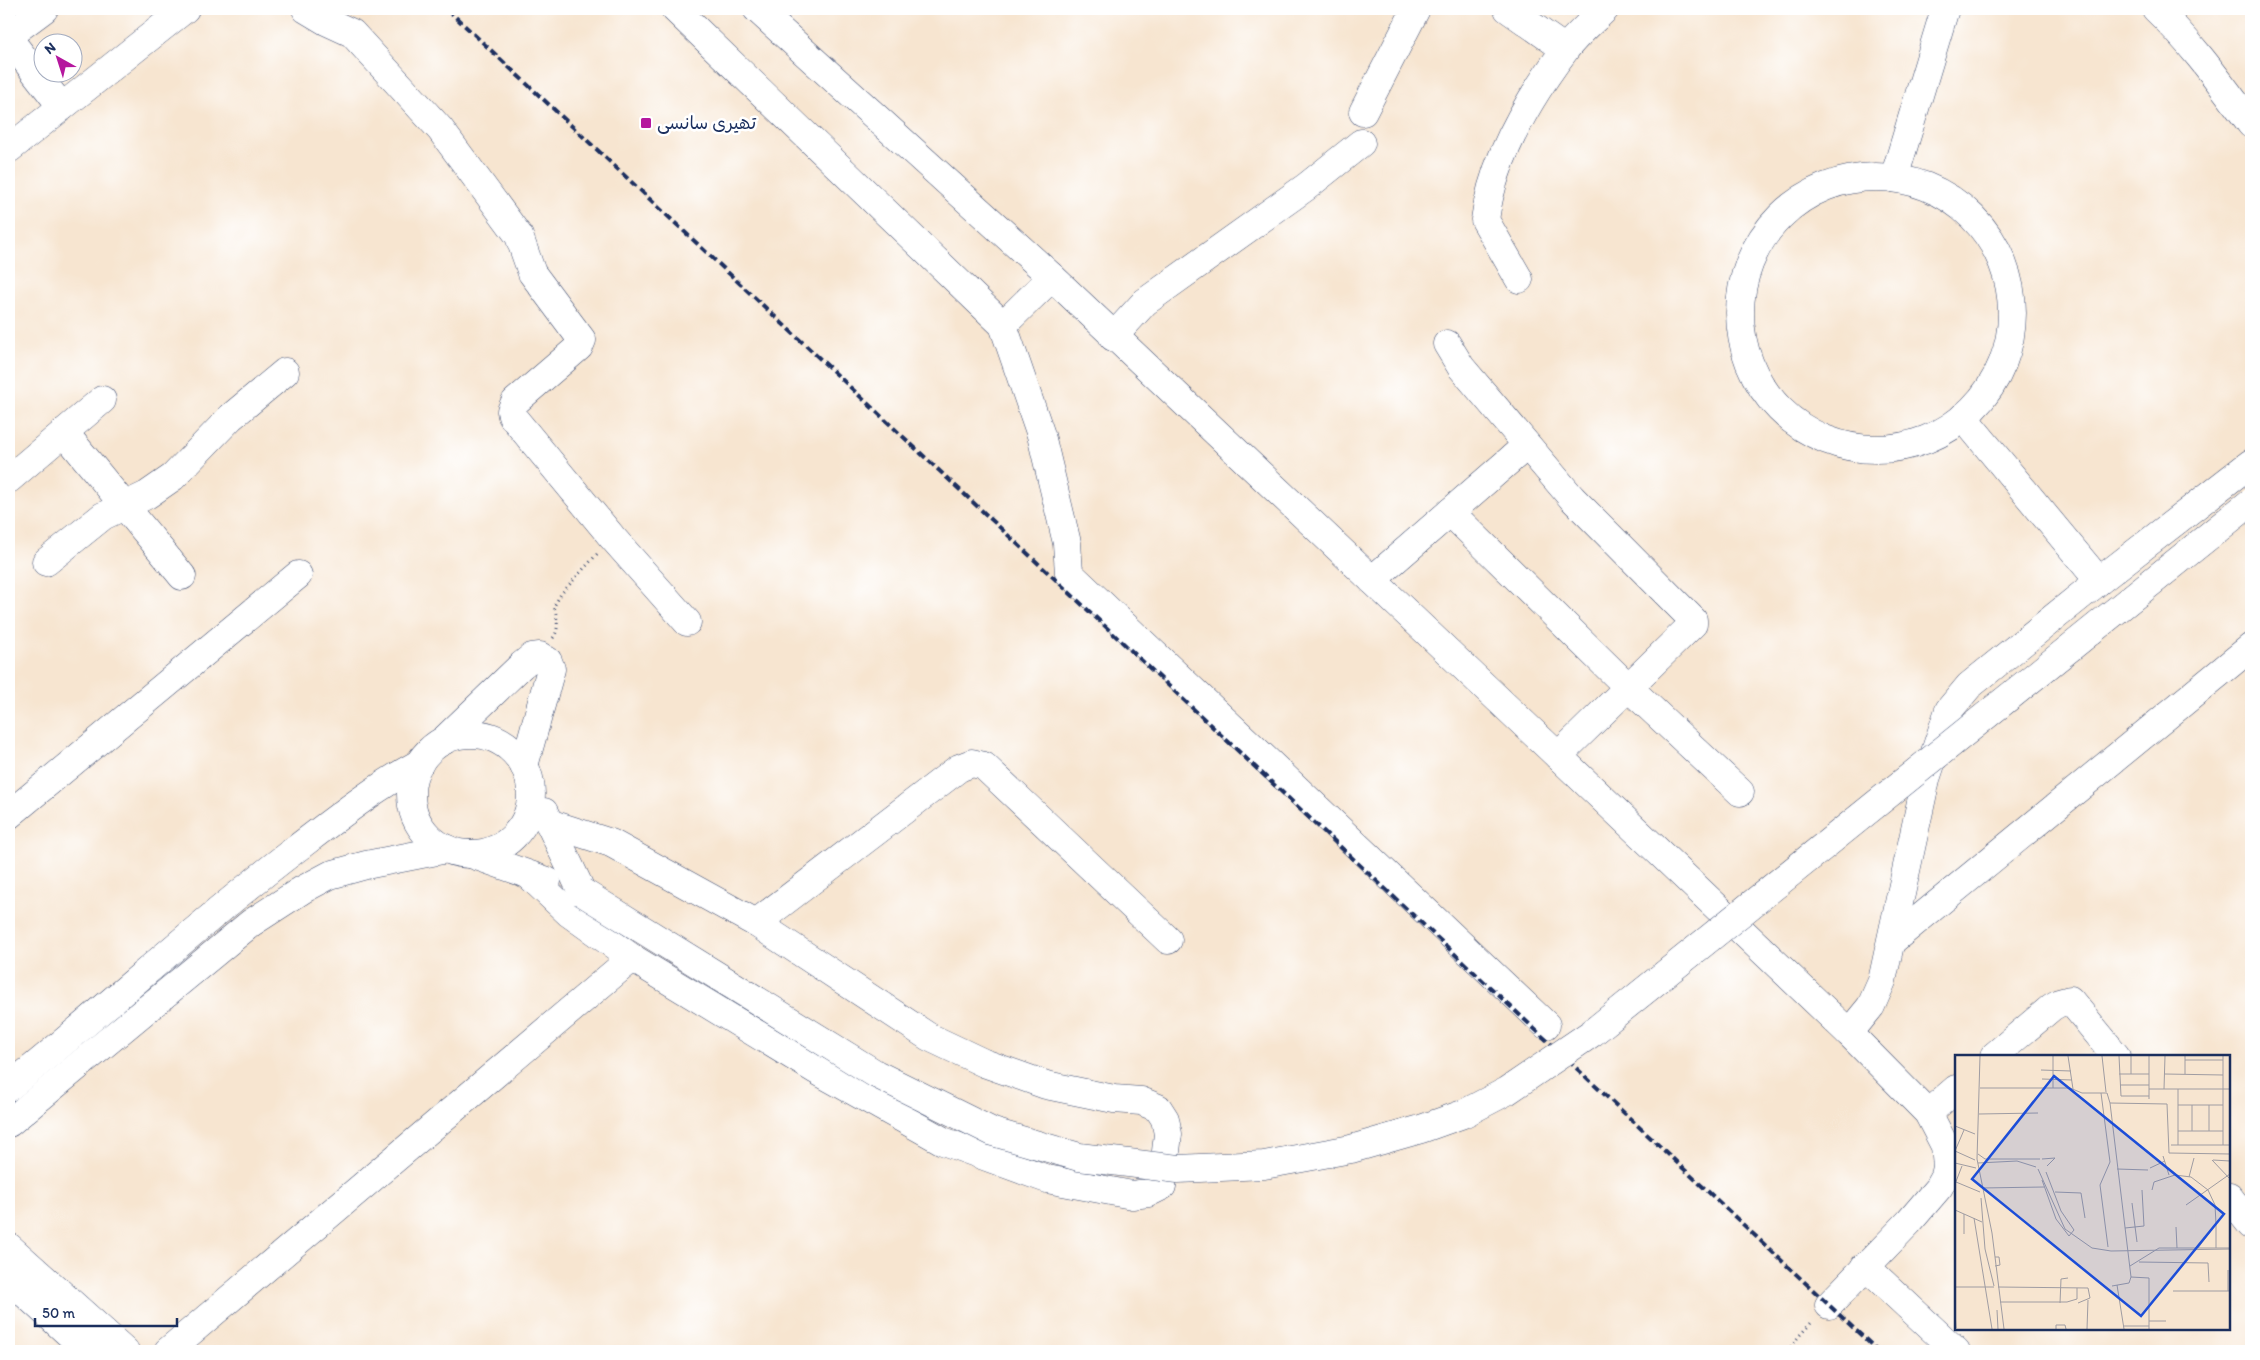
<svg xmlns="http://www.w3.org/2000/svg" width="2260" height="1360" viewBox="0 0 2260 1360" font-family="Itim,'Playpen Sans Arabic',sans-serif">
<rect width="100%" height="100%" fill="#fff"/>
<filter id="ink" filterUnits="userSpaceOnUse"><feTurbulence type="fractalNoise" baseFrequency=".02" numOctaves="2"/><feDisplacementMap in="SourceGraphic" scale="10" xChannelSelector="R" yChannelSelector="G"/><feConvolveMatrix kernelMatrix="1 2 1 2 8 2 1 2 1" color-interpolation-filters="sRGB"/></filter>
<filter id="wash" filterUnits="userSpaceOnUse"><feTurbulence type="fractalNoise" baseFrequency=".0096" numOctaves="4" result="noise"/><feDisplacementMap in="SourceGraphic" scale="20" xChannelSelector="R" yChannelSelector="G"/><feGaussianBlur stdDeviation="1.12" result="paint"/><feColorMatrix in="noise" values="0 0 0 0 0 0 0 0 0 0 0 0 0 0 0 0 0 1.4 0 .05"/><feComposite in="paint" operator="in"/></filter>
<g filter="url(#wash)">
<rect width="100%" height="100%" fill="#f7e5d0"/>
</g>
<g filter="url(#ink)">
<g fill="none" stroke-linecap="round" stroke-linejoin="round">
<g stroke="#3c4a6f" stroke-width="29">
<g id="minor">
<polyline points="306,9 326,21 352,33 440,129 519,236 532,273 582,340 579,347 515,402 511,411 512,416 612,537 687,622"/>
<polyline points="675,9 1003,325 1041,435 1067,543 1069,573 1546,1025"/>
<polyline points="757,9 1052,277 1558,756 1849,1033 1928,1113 1945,1146 1947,1167 1945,1176 1939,1187 1909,1222 1829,1305"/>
<polyline points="1508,9 1565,49"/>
<path d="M2156,9C2192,43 2221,84 2251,124"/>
<polyline points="9,35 44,9"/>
<polyline points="9,39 62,107"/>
<polyline points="1363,112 1416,9"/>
<polyline points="9,149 185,9"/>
<circle cx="1876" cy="313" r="136"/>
<polyline points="1894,178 1945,9"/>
<path d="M1519,279L1485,220C1493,159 1529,98 1565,50C1576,35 1592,22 1605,9"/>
<polyline points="1003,325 1052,277"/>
<polyline points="1113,337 1145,302 1306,187 1361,143"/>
<polyline points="1447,344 1461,367 1572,498 1693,620 1693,624 1558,756"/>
<polyline points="1963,417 2099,581"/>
<polyline points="64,432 182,576"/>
<polyline points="9,479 102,400"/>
<polyline points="1450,512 1628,687 1740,792"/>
<polyline points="46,562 103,516 147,495 173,477 231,417 285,372"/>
<polyline points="1372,580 1526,446"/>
<circle cx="471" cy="794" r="60"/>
<polyline points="443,741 522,665 532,657 540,656 548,661 551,669 524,766"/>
<polyline points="544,812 582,892"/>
<polyline points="9,815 298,575"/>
<polyline points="471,854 547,881"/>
<polyline points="530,876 569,913 632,958 816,1070 943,1141 1047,1179 1132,1195 1148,1193 1162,1186 1168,1134 1165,1119 1158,1108 1141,1101 1114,1099 1046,1085 984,1063 929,1037 756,923 611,843 549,823"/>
<polyline points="756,923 959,768 972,763 984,766 1168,940"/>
<polyline points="1892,941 2251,647"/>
<polyline points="1849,1033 1871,1006 1882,981 1926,779 1949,710 1969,686 2099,581 2251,463"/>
<polyline points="1994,1056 2052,1007 2059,1003 2070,1000 2116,1056"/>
<path d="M9,1087C105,1010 195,926 292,852C334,820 374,788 420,763"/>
<polyline points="1928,1113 1956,1089"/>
<polyline points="9,1123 251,923 302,890 330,875 366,865 447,849"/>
<polyline points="2229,1197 2251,1225"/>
<polyline points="1865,1266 1956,1351"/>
<polyline points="168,1351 632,958"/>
</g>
</g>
<g stroke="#3c4a6f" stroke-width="29">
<g id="highway">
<polyline points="9,1247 125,1351"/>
<polyline points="9,1279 88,1351"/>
</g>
</g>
<g stroke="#3c4a6f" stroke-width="3" stroke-dasharray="1 4" stroke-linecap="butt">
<path d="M553,638C560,629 557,618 554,606L561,594L598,553"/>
<polyline points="1788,1351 1799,1336 1813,1321"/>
</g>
<use href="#minor" stroke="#fff" stroke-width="28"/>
<use href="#highway" stroke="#fff" stroke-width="28"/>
<polyline stroke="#1b2f5e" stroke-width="4" stroke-dasharray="8 4" stroke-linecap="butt" points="447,9 1878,1351"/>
<g stroke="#3c4a6f" stroke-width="29" stroke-linecap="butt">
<polyline id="minor-bridge" points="582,892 876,1074 993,1132 1079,1157 1178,1169 1264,1165 1351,1149 1421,1129 1463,1114 1507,1091 1592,1033 2251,502"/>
</g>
<use href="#minor-bridge" stroke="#fff" stroke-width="28"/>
</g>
</g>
<rect fill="#b5179e" stroke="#fff" stroke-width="2" x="640" y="117" width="12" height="12" rx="2.5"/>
<g text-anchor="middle" stroke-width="5" stroke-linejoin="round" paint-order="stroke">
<g font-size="18" fill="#1b2f5e" stroke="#fff" text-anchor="start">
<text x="657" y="129">تھیری سانسی</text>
</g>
</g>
<g transform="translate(1955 1055)">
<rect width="275" height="275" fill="#f7e5d0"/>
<path fill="none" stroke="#9f9ca2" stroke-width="1" d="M25,1L22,104L37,178L49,274M113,1L118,34M147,1L151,37M164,1L166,41H194M230,1V19M230,5H268M86,15L116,16M164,19H194M176,19V1M210,19L268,20M87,24L117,25M165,30H194M25,33H115L127,38H152L155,48L212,49L214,98L275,99M98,33V1M194,34H275M209,34L210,1M146,38L155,107L145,130L153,192M194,44V1M155,48L176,222L174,228L157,231M223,50H268M237,50V76M24,59L83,58M0,71L20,79M223,76H268M254,76V50M216,90H275M223,90V34M268,90V1M0,96L9,75M0,96L20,105M23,99L30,104H85M208,101L214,120M87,104L100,103L92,111M257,105L275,124M258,105L275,106M0,108L21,113M23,108L62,106L81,112M195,113L210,106M83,114L110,174L137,193L156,196L275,194M162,114L193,115M234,122L239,103M87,125L101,164L114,181L119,175L106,156L91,117M1,127L25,137M0,129L7,111M27,133L89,132M197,135L199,127L220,120L236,122L253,135L260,150L261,169L243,193M100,137L126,138L130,163M26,143L30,194L39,231M177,148L182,187M231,150L275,119M0,155L27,167M9,159V179M19,163L37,274M261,170V193M221,172L222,193M170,173L189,171L187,135M40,202H44L45,210L40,211M184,207L253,208L254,227M175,211L204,193H275M176,222L194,223V274M162,230L169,274M0,232H39M43,232L133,233L135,243L123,248M218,236H275M273,236V215M45,247H112L122,244V233M105,248L106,224L113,223M42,255L43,274M0,256L1,273M194,266H211M168,271H194M101,274V270H110L111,274M132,274L133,245"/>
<path fill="#1d4ed8" fill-opacity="0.15" stroke="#1d4ed8" stroke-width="2.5" d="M99,21L269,159L186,261L17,124Z"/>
<rect width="275" height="275" fill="none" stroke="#1b2f5e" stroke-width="2.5"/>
</g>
<rect width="2260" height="1360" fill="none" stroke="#fff" stroke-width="30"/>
<g transform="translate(58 58) rotate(321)"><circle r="24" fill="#ffffff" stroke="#a4acbf"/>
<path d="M0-4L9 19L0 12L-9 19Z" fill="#b5179e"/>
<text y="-8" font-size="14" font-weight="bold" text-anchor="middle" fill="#1b2f5e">N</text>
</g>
<path d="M35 1318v8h142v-8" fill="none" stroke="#1b2f5e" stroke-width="2.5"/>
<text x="42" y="1318" font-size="15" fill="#1b2f5e" stroke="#ffffff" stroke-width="4" paint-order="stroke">50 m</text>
</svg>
